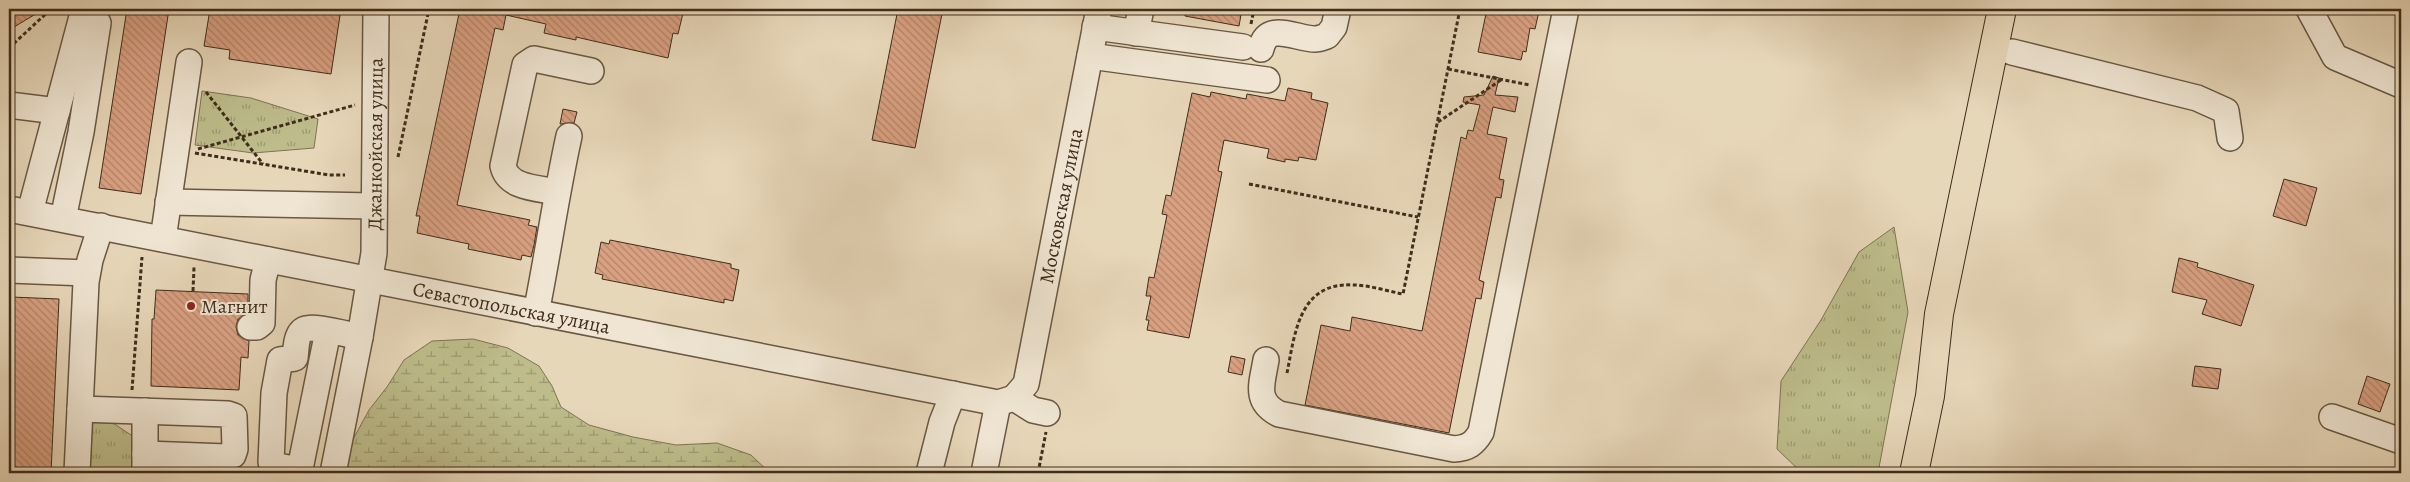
<svg xmlns="http://www.w3.org/2000/svg" width="2410" height="482" viewBox="0 0 2410 482" font-family="Alegreya,serif">
<defs>
<pattern id="grass-tufts" width="24" height="20" patternUnits="userSpaceOnUse" patternTransform="scale(1.25)"><rect width="24" height="20" fill="#bdbc8a"/><path d="M3 7l-1-3M5 7V3M7 7l1-3M15 17l-1-3M17 17v-4M19 17l1-3" fill="none" stroke="#9b9970"/></pattern>
<pattern id="wetland-marsh" width="20" height="14" patternUnits="userSpaceOnUse" patternTransform="scale(1.25)"><rect width="20" height="14" fill="#bdbc8a"/><path d="M1 5h8M5 5V1M11 12h8M15 12V8" fill="none" stroke="#9b9970"/></pattern>
<pattern id="building-back-hatch" width="6" height="6" patternUnits="userSpaceOnUse" patternTransform="scale(1.25)"><rect width="6" height="6" fill="#d9a081"/><path d="M-1 5l2 2M0 0l6 6M5-1l2 2" fill="none" stroke="#b18369"/></pattern>
</defs>
<rect width="100%" height="100%" fill="#e7d7b9"/>
<filter id="stains"><feTurbulence type="fractalNoise" baseFrequency=".004" numOctaves="4"/><feColorMatrix values="0 0 0 0 .2 0 0 0 0 .09 0 0 0 0 .02 0 0 0 .5 -.17"/></filter>
<radialGradient id="worn" r=".72"><stop offset=".6" stop-color="#630" stop-opacity="0"/><stop offset="1" stop-color="#630" stop-opacity=".3"/></radialGradient>
<g fill="url(#grass-tufts)" stroke="#7e7452">
<polygon points="202,91 251,98 318,119 314,148 253,153 195,145"/>
<polygon points="1894,227 1908,312 1878,473 1802,473 1777,449 1781,381 1821,320 1859,252"/>
<polygon points="117,417 113,423 131,435 137,428 135,473 86,473 91,423 95,418"/>
</g>
<polygon fill="url(#wetland-marsh)" stroke="#7e7452" points="473,339 508,348 539,366 552,386 561,407 589,425 633,437 676,445 717,443 751,455 770,473 345,473 351,443 369,410 387,387 404,360 432,341"/>
<g fill="url(#building-back-hatch)" stroke="#3f2d1b">
<polygon points="9,9 44,9 9,30"/>
<polygon points="127,9 169,9 141,194 99,188"/>
<polygon points="210,9 341,9 331,74 229,59 230,50 204,46"/>
<polygon points="460,9 684,9 678,34 673,33 668,58 576,37 576,40 544,33 546,24 506,15 503,30 495,28 457,205 530,220 528,225 537,227 534,245 531,257 522,255 521,260 468,249 469,244 417,233 420,216 416,216"/>
<polygon points="898,9 943,9 915,148 872,140"/>
<polygon points="1186,9 1242,9 1239,26 1185,16"/>
<polygon points="1487,9 1531,9 1539,11 1535,29 1530,28 1526,52 1523,51 1521,60 1478,52"/>
<polygon points="1493,76 1499,78 1495,95 1518,97 1515,112 1493,107 1487,134 1507,138 1499,179 1504,180 1501,198 1496,197 1479,280 1484,282 1481,299 1476,298 1449,433 1305,405 1321,325 1350,331 1352,317 1422,331 1461,137 1466,139 1468,130 1473,131 1480,105 1463,102 1464,97 1484,95"/>
<polygon points="1288,88 1312,93 1311,99 1328,103 1316,160 1299,157 1298,161 1285,159 1285,162 1267,158 1269,149 1224,140 1218,171 1222,172 1189,338 1147,330 1149,320 1146,320 1151,296 1146,296 1149,277 1154,278 1167,215 1162,214 1166,195 1171,196 1192,93 1210,97 1211,92 1246,99 1247,94 1285,101"/>
<polygon points="563,109 577,112 574,123 560,124"/>
<polygon points="2284,179 2317,188 2306,226 2273,216"/>
<polygon points="610,240 731,264 731,268 739,270 733,301 724,299 724,303 602,279 603,275 595,273 601,242 609,244"/>
<polygon points="2179,258 2198,263 2197,267 2254,285 2241,326 2202,314 2207,300 2172,292"/>
<polygon points="156,290 248,294 248,313 238,319 236,327 238,335 249,341 248,358 241,357 239,390 151,386 152,319 154,319"/>
<polygon points="11,297 59,299 51,473 9,473 9,352"/>
<polygon points="1231,356 1245,359 1242,375 1228,372"/>
<polygon points="2195,366 2221,369 2218,389 2192,386"/>
<polygon points="2367,376 2390,384 2380,412 2358,404"/>
</g>
<g fill="none" stroke-linecap="round" stroke-linejoin="round">
<g stroke="#695842" stroke-width="28">
<g id="minor">
<polyline points="2309,9 2335,57 2401,85"/>
<polyline points="1095,27 1243,47"/>
<polyline points="1136,33 1141,9"/>
<path d="M1261,49C1267,20 1296,39 1315,39C1319,39 1324,37 1327,36L1334,27L1338,9"/>
<polyline points="2012,52 2197,98 2226,111 2230,138"/>
<polyline points="1090,56 1267,80"/>
<polyline points="9,105 57,111"/>
<path d="M557,192C537,188 508,188 503,166L525,65L534,59L591,71"/>
<polyline points="168,202 374,206"/>
<path id="s1" d="M9,209L998,403L1014,398"/>
<polyline points="30,212 84,9"/>
<polyline points="63,219 81,132 98,23"/>
<polyline points="163,239 189,62"/>
<polyline points="9,270 87,273"/>
<path d="M536,313C548,254 556,195 569,136"/>
<polyline points="250,327 257,327 262,323 263,280 268,260"/>
<path id="s2" d="M328,331L301,464L294,469L273,465L271,462L274,393L280,360L295,358C296,350 296,336 302,331C308,323 349,335 360,337L374,253L376,9"/>
<path d="M1266,360C1262,384 1254,401 1279,414L1454,449C1468,448 1474,444 1481,432L1566,9"/>
<path id="s3" d="M1014,398L1026,384L1099,9"/>
<polyline points="1014,398 1033,410 1047,413"/>
<polyline points="80,409 228,414 234,416 235,449 233,455 227,457 145,454"/>
<polyline points="2332,417 2401,441"/>
<polyline points="77,473 86,282 90,260 101,226"/>
<polyline points="145,473 145,411"/>
<polyline points="333,473 360,337"/>
<polyline points="929,473 942,422 953,394"/>
<polyline points="984,473 998,403"/>
</g>
</g>
<g stroke="#3f2d1b" stroke-width="30">
<polyline id="major" points="1914,473 1930,396 1939,314 2002,9"/>
</g>
<g stroke="#3f2d1b" stroke-width="3" stroke-dasharray="4 2.5" stroke-linecap="butt">
<polyline points="1251,24 1254,9"/>
<polyline points="9,48 51,9"/>
<polyline points="1448,69 1530,85"/>
<polyline points="206,92 263,164"/>
<polyline points="1438,122 1501,80"/>
<polyline points="198,149 355,105"/>
<polyline points="195,153 329,175 345,175"/>
<polyline points="398,157 429,9"/>
<polyline points="1249,184 1418,217"/>
<polyline points="193,291 194,267"/>
<path d="M1287,373C1295,333 1299,282 1353,285C1369,285 1387,291 1403,294L1460,9"/>
<polyline points="132,390 142,257"/>
<polyline points="1038,473 1046,432"/>
</g>
<use href="#minor" stroke="#efe5d2" stroke-width="25"/>
<use href="#major" stroke="#e7d7b9" stroke-width="28"/>
</g>
<circle fill="#8f2418" stroke="#efe5d2" stroke-width="2" cx="191" cy="306" r="5"/>
<g text-anchor="middle" stroke-width="4" stroke-linejoin="round" paint-order="stroke">
<g font-size="20" fill="#3f2d1b" stroke="#efe5d2">
<text dy="7" stroke="none"><textPath href="#s2" startOffset="569">Джанкойская улица</textPath></text>
<text dy="7" stroke="none"><textPath href="#s3" startOffset="200">Московская улица</textPath></text>
<text dy="7" stroke="none"><textPath href="#s1" startOffset="512">Севастопольская улица</textPath></text>
</g>
<g font-size="20" fill="#3f2d1b" stroke="#efe5d2" text-anchor="start">
<text x="201" y="313">Магнит</text>
</g>
</g>
<rect width="2410" height="482" fill="none" stroke="#e7d7b9" stroke-width="30"/>
<rect x="10" y="10" width="2390" height="462" fill="none" stroke="#3f2d1b" stroke-width="2.5"/>
<rect x="15" y="15" width="2380" height="452" fill="none" stroke="#3f2d1b"/>
<rect width="100%" height="100%" filter="url(#stains)"/>
<rect width="100%" height="100%" fill="url(#worn)"/>
</svg>
